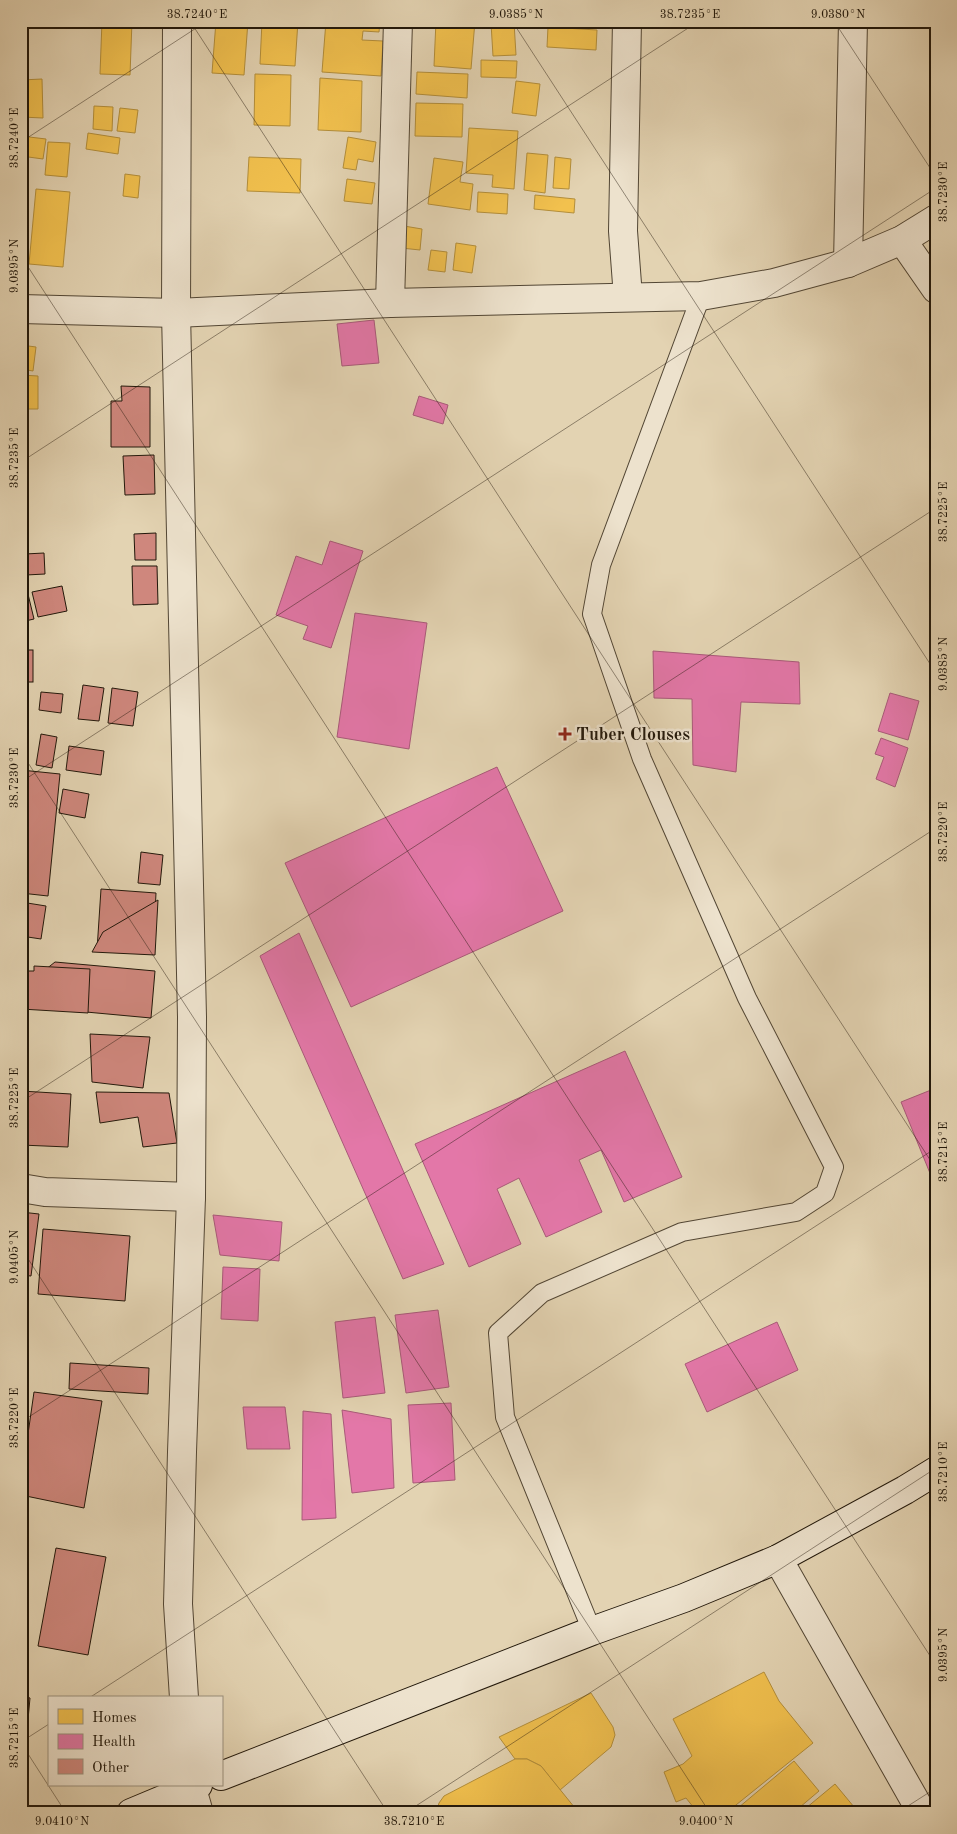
<svg xmlns="http://www.w3.org/2000/svg" width="957" height="1834" viewBox="0 0 957 1834" font-family="'Old Standard TT',serif">
<rect width="100%" height="100%" fill="#e3d3b2"/>
<filter id="stains"><feTurbulence type="fractalNoise" baseFrequency=".004" numOctaves="4"/><feColorMatrix values="0 0 0 0 .2 0 0 0 0 .09 0 0 0 0 .02 0 0 0 .5 -.17"/></filter>
<radialGradient id="worn" r=".72"><stop offset=".6" stop-color="#630" stop-opacity="0"/><stop offset="1" stop-color="#630" stop-opacity=".3"/></radialGradient>
<g fill="#f2c14e" stroke="#b38e3a">
<polygon points="102,21 132,21 130,75 100,74"/>
<polygon points="216,21 248,21 244,75 212,73"/>
<polygon points="262,21 298,21 295,66 260,64"/>
<polygon points="326,21 380,21 379,32 363,31 362,40 383,41 381,76 322,72"/>
<polygon points="436,21 475,21 471,69 434,66"/>
<polygon points="514,22 516,55 493,56 491,23"/>
<polygon points="548,27 597,30 596,50 547,47"/>
<polygon points="481,60 517,61 516,78 481,77"/>
<polygon points="417,72 468,74 467,98 416,94"/>
<polygon points="255,74 291,75 290,126 254,125"/>
<polygon points="320,78 362,81 361,132 318,130"/>
<polygon points="42,79 43,118 21,117 21,80"/>
<polygon points="516,81 540,84 536,116 512,113"/>
<polygon points="416,103 463,104 462,137 415,136"/>
<polygon points="94,106 113,107 112,131 93,129"/>
<polygon points="120,108 138,110 135,133 117,131"/>
<polygon points="469,128 518,131 514,189 492,187 493,175 466,173"/>
<polygon points="88,133 120,138 118,154 86,149"/>
<polygon points="21,136 46,139 43,159 21,156"/>
<polygon points="348,137 376,142 373,162 358,159 356,170 343,168"/>
<polygon points="48,142 70,143 67,177 45,175"/>
<polygon points="527,153 548,155 545,193 524,190"/>
<polygon points="249,157 301,159 300,193 247,191"/>
<polygon points="555,157 571,159 569,189 553,188"/>
<polygon points="434,158 463,162 460,182 473,184 470,210 428,204"/>
<polygon points="125,174 140,176 138,198 123,196"/>
<polygon points="347,179 375,183 372,204 344,201"/>
<polygon points="36,189 70,192 63,267 29,264"/>
<polygon points="478,192 508,194 507,214 477,212"/>
<polygon points="535,195 575,199 574,213 534,209"/>
<polygon points="404,226 422,229 420,250 401,248"/>
<polygon points="456,243 476,246 472,273 453,270"/>
<polygon points="431,250 447,252 445,272 428,270"/>
<polygon points="21,345 36,347 33,371 21,369"/>
<polygon points="21,375 38,376 38,409 21,409"/>
<polygon points="21,436 23,436 22,469 21,469"/>
<polygon points="21,499 24,499 23,547 21,547"/>
<polygon points="764,1672 779,1701 813,1743 726,1813 698,1813 686,1798 676,1802 664,1772 683,1764 692,1756 673,1719"/>
<polygon points="591,1693 613,1727 615,1735 611,1747 560,1790 541,1766 527,1759 515,1759 499,1737"/>
<polygon points="515,1759 527,1759 541,1766 579,1813 436,1813 439,1803 444,1796"/>
<polygon points="794,1761 819,1791 793,1813 732,1813"/>
<polygon points="835,1784 859,1813 800,1813"/>
</g>
<g fill="#e377a8" stroke="#a95a79">
<polygon points="374,320 379,363 342,366 337,324"/>
<polygon points="419,396 448,405 443,424 413,415"/>
<polygon points="330,541 363,551 331,648 303,639 308,626 276,615 296,556 322,565"/>
<polygon points="355,613 427,623 409,749 337,737"/>
<polygon points="653,651 799,662 800,704 741,702 736,772 693,765 692,699 654,698"/>
<polygon points="890,693 919,701 908,740 878,731"/>
<polygon points="881,738 908,748 895,787 876,779 884,757 875,754"/>
<polygon points="497,767 563,911 351,1007 285,863"/>
<polygon points="299,933 444,1264 403,1279 260,956"/>
<polygon points="625,1051 682,1177 624,1202 601,1150 579,1160 602,1212 546,1237 519,1178 497,1189 521,1244 469,1267 415,1144"/>
<polygon points="936,1088 936,1188 901,1102"/>
<polygon points="213,1215 282,1222 279,1261 220,1255"/>
<polygon points="223,1267 260,1269 258,1321 221,1319"/>
<polygon points="438,1310 449,1387 406,1393 395,1315"/>
<polygon points="375,1317 385,1393 343,1398 335,1322"/>
<polygon points="777,1322 798,1370 707,1412 685,1364"/>
<polygon points="451,1403 455,1480 413,1483 408,1405"/>
<polygon points="243,1407 285,1407 290,1449 247,1449"/>
<polygon points="342,1410 391,1419 394,1488 352,1493"/>
<polygon points="303,1411 331,1414 336,1518 302,1520"/>
</g>
<g fill="#cf877d" stroke="#21170a">
<polygon points="121,386 150,387 150,447 111,447 111,401 122,401"/>
<polygon points="154,455 155,494 125,495 123,456"/>
<polygon points="156,533 156,560 135,560 134,534"/>
<polygon points="44,553 45,574 26,575 25,554"/>
<polygon points="132,566 157,566 158,604 133,605"/>
<polygon points="62,586 67,611 38,617 32,592"/>
<polygon points="27,590 34,619 21,622 21,591"/>
<rect x="21" y="650" width="12" height="32"/>
<polygon points="83,685 104,688 99,721 78,719"/>
<polygon points="112,688 138,692 133,726 108,723"/>
<polygon points="41,692 63,694 61,713 39,710"/>
<polygon points="41,734 57,737 52,768 36,765"/>
<polygon points="69,746 104,751 101,775 66,770"/>
<polygon points="21,770 60,774 48,896 21,893"/>
<polygon points="63,789 89,794 85,818 59,813"/>
<polygon points="141,852 163,855 160,885 138,883"/>
<polygon points="101,889 156,893 153,954 97,950"/>
<polygon points="158,900 155,955 92,952 103,932"/>
<polygon points="21,902 46,906 41,939 21,936"/>
<polygon points="55,962 155,971 151,1018 21,1006 21,989"/>
<polygon points="34,966 90,969 88,1013 21,1009 21,971 34,971"/>
<polygon points="90,1034 150,1037 143,1088 92,1082"/>
<polygon points="21,1091 71,1094 68,1147 21,1145"/>
<polygon points="96,1092 169,1093 177,1143 143,1147 138,1117 100,1123"/>
<polygon points="21,1212 39,1214 31,1276 21,1275"/>
<polygon points="43,1229 130,1236 125,1301 38,1294"/>
<polygon points="21,1303 28,1304 25,1358 21,1358"/>
<polygon points="70,1363 149,1368 148,1394 69,1389"/>
<polygon points="34,1392 102,1401 84,1508 21,1495 21,1483"/>
<polygon points="56,1548 106,1557 88,1655 38,1646"/>
<polygon points="21,1695 30,1698 26,1741 21,1741"/>
</g>
<g fill="none" stroke-linecap="round" stroke-linejoin="round">
<g stroke="#524634" stroke-width="20">
<polyline id="lane" points="592,1631 505,1417 498,1333 542,1293 682,1232 796,1212 825,1193 834,1167 747,998 642,759 592,614 601,565 701,296"/>
</g>
<g stroke="#524634" stroke-width="30">
<g id="street">
<polyline points="177,21 176,313 192,1017 191,1197 182,1452 178,1604 184,1698"/>
<polyline points="627,21 623,231 628,297"/>
<polyline points="902,240 936,289"/>
<polyline points="848,263 853,21"/>
<polyline points="390,303 398,21"/>
<polyline points="21,309 176,313 390,303 701,296 774,283 848,263 902,240 936,219"/>
<polyline points="21,1188 45,1192 191,1197"/>
<polyline points="778,1559 922,1813"/>
<polyline points="191,1785 199,1813"/>
</g>
</g>
<g stroke="#21170a" stroke-width="30">
<g id="secondary">
<polyline points="221,1776 592,1631 684,1598 778,1559 905,1490 936,1471"/>
<polyline points="131,1813 198,1785"/>
</g>
</g>
<use href="#lane" stroke="#ede2cd" stroke-width="18"/>
<use href="#street" stroke="#ede2cd" stroke-width="28"/>
<use href="#secondary" stroke="#ede2cd" stroke-width="28"/>
</g>
<path fill="none" stroke="#21170a" stroke-width="1" stroke-opacity="0.45" d="M190,21L936,1169M512,21L936,673M834,21L936,177M21,142L207,21M21,256L936,1665M21,462L699,21M21,752L710,1813M21,782L936,188M21,1102L936,508M21,1248L388,1813M21,1422L936,828M89,1698L936,1148M21,1742L49,1724M21,1743L66,1813M405,1813L936,1468M897,1813L936,1788"/>
<path fill="#8f2418" stroke="#ede2cd" stroke-width="2" d="M562.5 726.5h5v5h5v5h-5v5h-5v-5h-5v-5h5z"/>
<g text-anchor="middle" stroke-width="5" stroke-linejoin="round" paint-order="stroke">
<g font-size="18" font-weight="bold" fill="#21170a" stroke="#ede2cd" text-anchor="start">
<text x="576" y="740">Tuber Clouses</text>
</g>
</g>
<rect width="957" height="1834" fill="none" stroke="#e3d3b2" stroke-width="55"/>
<rect x="48" y="1696" width="175" height="90" fill="#ede2cd" stroke="#9b917f"/>
<rect x="58" y="1709" width="25" height="15" fill="#f2c14e" stroke="#9b917f"/>
<text x="92" y="1722" font-size="15" fill="#21170a">Homes</text>
<rect x="58" y="1734" width="25" height="15" fill="#e377a8" stroke="#9b917f"/>
<text x="92" y="1746" font-size="15" fill="#21170a">Health</text>
<rect x="58" y="1759" width="25" height="15" fill="#cf877d" stroke="#9b917f"/>
<text x="92" y="1772" font-size="15" fill="#21170a">Other</text>
<rect x="28" y="28" width="902" height="1778" fill="none" stroke="#21170a" stroke-width="2"/>
<g font-size="12" text-anchor="middle" fill="#21170a">
<text x="197" y="18">38.7240°E</text>
<text x="516" y="18">9.0385°N</text>
<text x="690" y="18">38.7235°E</text>
<text x="838" y="18">9.0380°N</text>
<text transform="translate(14 138) rotate(-90)" y="4">38.7240°E</text>
<text transform="translate(943 192) rotate(-90)" y="4">38.7230°E</text>
<text transform="translate(14 266) rotate(-90)" y="4">9.0395°N</text>
<text transform="translate(14 458) rotate(-90)" y="4">38.7235°E</text>
<text transform="translate(943 512) rotate(-90)" y="4">38.7225°E</text>
<text transform="translate(943 664) rotate(-90)" y="4">9.0385°N</text>
<text transform="translate(14 778) rotate(-90)" y="4">38.7230°E</text>
<text transform="translate(943 832) rotate(-90)" y="4">38.7220°E</text>
<text transform="translate(14 1098) rotate(-90)" y="4">38.7225°E</text>
<text transform="translate(943 1152) rotate(-90)" y="4">38.7215°E</text>
<text transform="translate(14 1257) rotate(-90)" y="4">9.0405°N</text>
<text transform="translate(14 1418) rotate(-90)" y="4">38.7220°E</text>
<text transform="translate(943 1472) rotate(-90)" y="4">38.7210°E</text>
<text transform="translate(943 1655) rotate(-90)" y="4">9.0395°N</text>
<text transform="translate(14 1738) rotate(-90)" y="4">38.7215°E</text>
<text x="62" y="1825">9.0410°N</text>
<text x="414" y="1825">38.7210°E</text>
<text x="706" y="1825">9.0400°N</text>
</g>
<rect width="100%" height="100%" filter="url(#stains)"/>
<rect width="100%" height="100%" fill="url(#worn)"/>
</svg>
